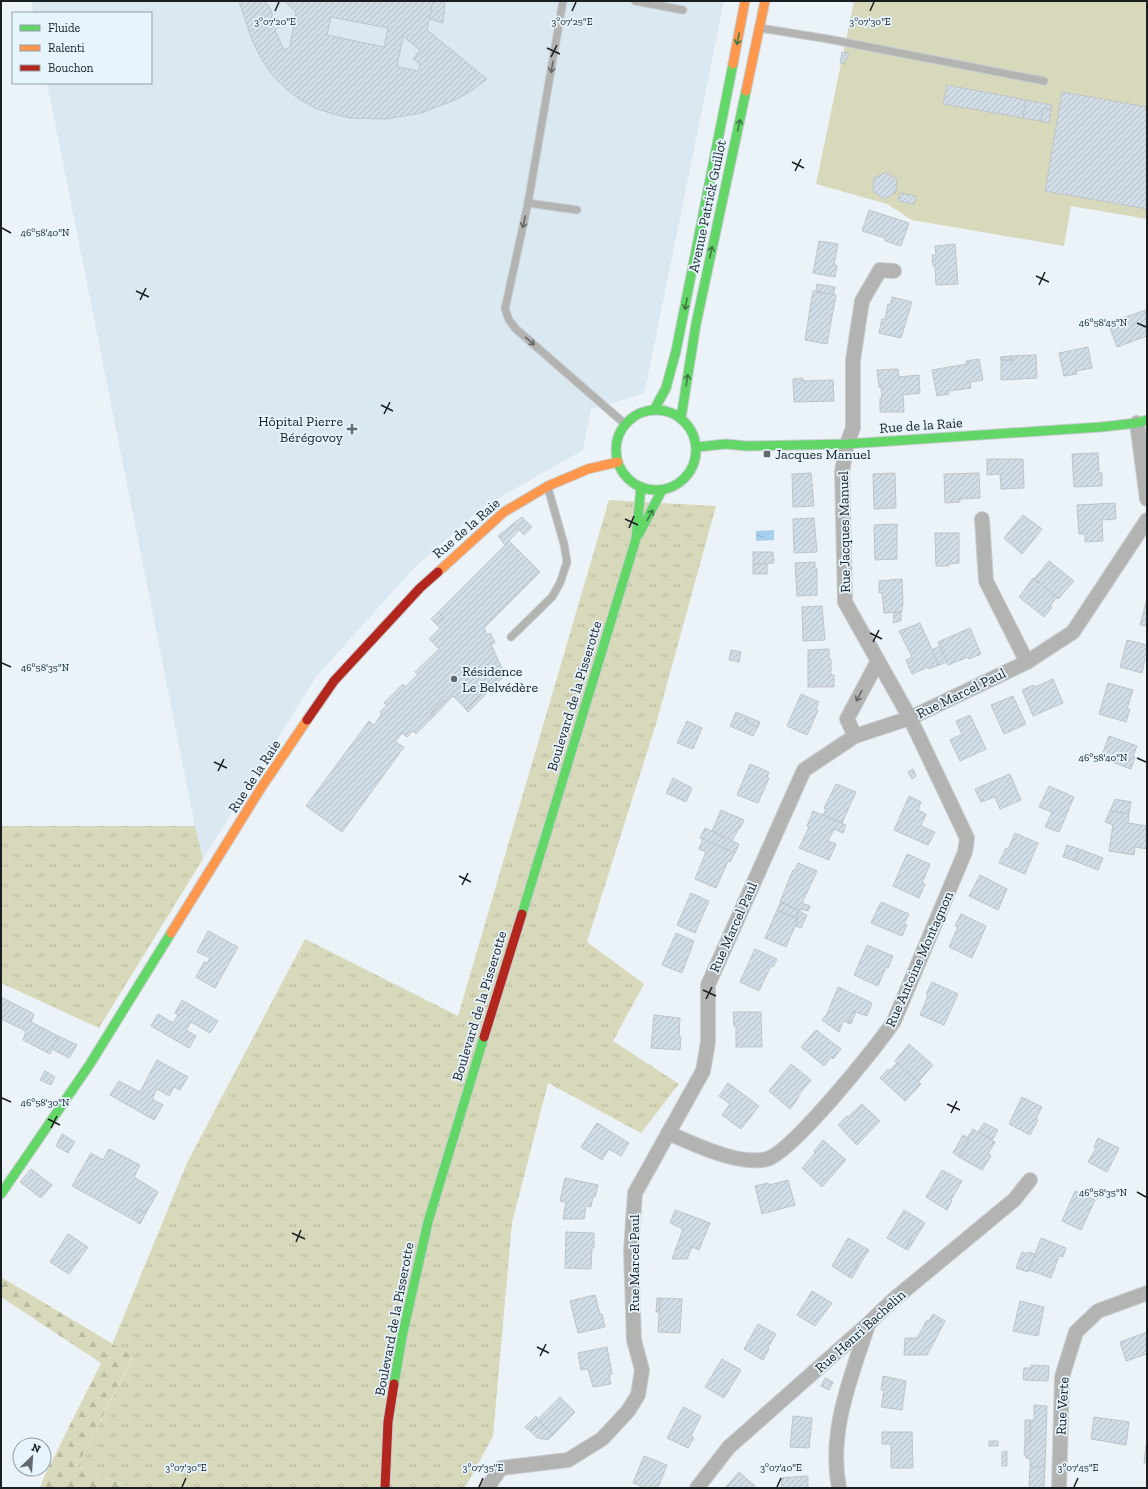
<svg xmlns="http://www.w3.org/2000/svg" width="1148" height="1489" viewBox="0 0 1148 1489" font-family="'Zilla Slab',serif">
<defs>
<pattern id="grass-tufts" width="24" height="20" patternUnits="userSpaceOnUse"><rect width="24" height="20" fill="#d8d9bb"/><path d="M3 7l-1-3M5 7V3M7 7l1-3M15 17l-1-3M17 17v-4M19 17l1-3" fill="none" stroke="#b9baa0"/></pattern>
<pattern id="forest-firs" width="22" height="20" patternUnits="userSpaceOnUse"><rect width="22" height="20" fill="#d8d9bb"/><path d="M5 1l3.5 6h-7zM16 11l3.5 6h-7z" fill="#b9baa0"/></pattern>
<pattern id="water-ripples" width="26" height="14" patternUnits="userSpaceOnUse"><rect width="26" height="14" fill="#a5cfeb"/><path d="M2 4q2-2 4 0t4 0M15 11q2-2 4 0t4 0" fill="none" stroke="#8db1c9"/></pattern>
<pattern id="building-hatch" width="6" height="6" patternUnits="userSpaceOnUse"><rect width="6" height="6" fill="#d1dde6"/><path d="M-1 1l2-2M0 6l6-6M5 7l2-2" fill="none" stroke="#b3bdc5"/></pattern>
</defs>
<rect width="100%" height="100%" fill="#ecf3f8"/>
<polygon fill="#dae8f1" points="32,1 724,1 647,381 643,394 591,409 583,450 483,507 414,568 316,677 203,859 195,826 47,83 151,83 151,13 33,13"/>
<g fill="url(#grass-tufts)">
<polygon points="609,500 716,506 656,724 587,942 644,984 613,1041 679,1084 641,1133 548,1083 512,1223 493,1436 465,1488 133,1488 77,1467 133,1357 112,1345 187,1163 305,939 458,1016"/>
<polygon points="1,826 195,826 203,859 99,1028 1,983"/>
</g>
<polygon fill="url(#forest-firs)" points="1,1277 133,1356 77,1467 133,1488 40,1488 44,1477 101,1363 1,1297"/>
<polygon fill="#d8d9bb" points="854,1 1147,1 1147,219 1071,206 1064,246 912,220 887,204 816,184"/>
<polygon fill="url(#water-ripples)" points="774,530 774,540 756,541 756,531"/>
<g fill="url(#building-hatch)" stroke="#bec4c8" fill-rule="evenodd">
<path d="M239,1H264L270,8L273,17L278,18L280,21V26L275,30L284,50L290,47L296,12L284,1H433L427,30L487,79L471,91L455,100L421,113L386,119L350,118L333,114L315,108L299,99L285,88L273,76L261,58L252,40ZM331,17L388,28L384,47L327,35ZM403,36L420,50L413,59L420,64L418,71L397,67Z"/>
<polygon points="433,1 445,1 443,23 429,19"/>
<polygon points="842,52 849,53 847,59 845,59 844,64 840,63"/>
<polygon points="947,85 1026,100 1023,118 943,104"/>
<polygon points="1062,92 1147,107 1147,209 1045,191"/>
<polygon points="1026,100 1052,105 1051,110 1043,108 1041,121 1023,118"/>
<polygon points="1043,108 1051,110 1049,123 1041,121"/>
<polygon points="886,172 897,179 896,192 884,199 873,191 874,178"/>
<polygon points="900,193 916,196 914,204 898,201"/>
<polygon points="869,210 909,223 901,246 885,241 885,238 862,231"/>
<polygon points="819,241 838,244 834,265 837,266 835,277 813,273"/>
<polygon points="955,244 958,284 936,285 935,266 933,266 932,255 936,255 935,246"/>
<polygon points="817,284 835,287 833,295 816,291"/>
<polygon points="813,291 836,295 827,344 805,340"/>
<polygon points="892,297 912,302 901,338 879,333 882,319 885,319 888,304 890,305"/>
<polygon points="1146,310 1147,336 1117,347 1108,323"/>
<polygon points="1088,347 1092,368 1076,371 1077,374 1064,376 1059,353"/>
<polygon points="1036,355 1037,378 1001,380 1001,360 1012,360 1011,356"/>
<polygon points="1011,356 1012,360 1001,360 1000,357"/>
<polygon points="979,359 983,380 970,382 971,388 948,391 949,394 937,396 932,370 967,364 966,361"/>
<polygon points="898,369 899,377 919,375 920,393 903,395 904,412 880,412 880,398 882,398 881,387 879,387 877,370"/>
<polygon points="803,378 803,381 833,380 834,401 794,402 793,379"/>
<polygon points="1098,453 1099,473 1102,473 1102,486 1074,487 1072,454"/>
<polygon points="987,459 1023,459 1024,488 1001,489 1000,474 987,475"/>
<polygon points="811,473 814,506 793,507 792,474"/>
<polygon points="895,473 896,508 874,509 873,474"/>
<polygon points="979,473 980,498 960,499 960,502 945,503 944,474"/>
<polygon points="1115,503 1116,519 1102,520 1103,541 1085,542 1085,534 1079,534 1077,505"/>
<polygon points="1023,515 1042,529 1022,554 1004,538"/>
<polygon points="522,517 532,527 524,535 513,524"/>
<polygon points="814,518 817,552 794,553 793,519"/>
<polygon points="513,524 519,530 509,541 540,572 484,628 487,635 490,633 495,643 491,644 503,671 466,709 453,696 446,703 443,700 431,713 434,716 416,734 413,731 407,737 402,733 395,742 404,747 342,832 306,806 369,721 374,725 382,714 380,712 387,705 384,703 403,684 405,687 418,674 415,672 439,649 429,639 440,628 436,624 443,617 438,612 505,545 498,536"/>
<polygon points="897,524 897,559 875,560 874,525"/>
<polygon points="935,533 959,533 959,563 948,564 949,566 936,566"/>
<polygon points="753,552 773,552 774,563 753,564"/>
<polygon points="1049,561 1074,581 1058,599 1034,579"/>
<polygon points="815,562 815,568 817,568 817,595 797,596 795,563"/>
<rect x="753" y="564" width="14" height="10"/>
<polygon points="1033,578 1057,597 1050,606 1052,607 1044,617 1019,597"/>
<polygon points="902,579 903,605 902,605 902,612 884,613 882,593 879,593 879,581"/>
<polygon points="1147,599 1147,626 1140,625"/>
<polygon points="822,606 825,640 803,641 802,607"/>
<polygon points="438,612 443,617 436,624 431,619"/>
<polygon points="901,612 901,621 893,623 894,613"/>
<polygon points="920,623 939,665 929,669 928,667 912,674 906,660 912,657 899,631"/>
<polygon points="970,628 981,654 969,659 968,657 948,665 938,642"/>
<polygon points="1127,640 1147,645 1147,660 1145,659 1142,673 1120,667"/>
<polygon points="940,646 947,662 939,665 932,650"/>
<polygon points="829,649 829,659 831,659 831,675 834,675 834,687 808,687 808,650"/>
<polygon points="731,650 741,652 739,662 729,660"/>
<polygon points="503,671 506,674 468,712 466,709"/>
<polygon points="1053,679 1063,703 1033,716 1022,690 1034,685 1035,687"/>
<polygon points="1108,683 1133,690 1127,709 1130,709 1126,722 1099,714"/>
<polygon points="801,694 819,702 816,709 818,710 807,735 787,726"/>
<polygon points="1013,696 1026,724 1004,734 991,705"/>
<polygon points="443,700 446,703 434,716 431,713"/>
<polygon points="736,712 748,717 746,722 758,727 753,736 730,726"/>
<polygon points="970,715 986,749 960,761 950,740 962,734 956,721"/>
<polygon points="748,717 760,722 758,727 746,722"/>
<polygon points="687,721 702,728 693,749 677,743"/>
<polygon points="1109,736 1137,746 1133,756 1135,757 1131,769 1101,758"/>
<polygon points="750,764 769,772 767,777 769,778 758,803 737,795"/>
<polygon points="913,769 916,776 912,779 908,772"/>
<polygon points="1010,774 1021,800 1000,809 995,797 981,802 975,789"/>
<polygon points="673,778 692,788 686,802 666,793"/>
<polygon points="836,784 856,792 842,823 823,815 826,809 824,808"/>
<polygon points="1049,786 1074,797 1059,832 1045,827 1052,812 1039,807"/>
<polygon points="909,796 921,802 918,810 926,814 921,826 935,832 928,845 894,830"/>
<polygon points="1115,799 1131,802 1129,814 1110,811"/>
<polygon points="721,810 744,820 740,828 739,828 732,841 712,831"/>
<polygon points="813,811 846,825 843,833 834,829 828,841 836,844 829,860 799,848 809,827 807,826"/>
<polygon points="1110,811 1129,814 1128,823 1147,826 1147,849 1135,847 1134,855 1109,851 1113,825 1105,822"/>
<polygon points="705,828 739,844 735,853 700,838"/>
<polygon points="1015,833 1038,843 1025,874 999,863 1006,848 1008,849"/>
<polygon points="703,839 735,853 730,862 728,861 716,888 695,879 706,852 699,849"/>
<polygon points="1067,845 1079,849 1075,861 1063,857"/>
<polygon points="1079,849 1103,858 1098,870 1075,861"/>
<polygon points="907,854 930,864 922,883 925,884 919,898 893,886"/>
<polygon points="798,863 817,871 802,903 810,906 808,911 800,909 799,911 780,902 793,870 795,870"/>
<polygon points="980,875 1007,889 998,910 969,896"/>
<polygon points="691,893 709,901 695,933 677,925"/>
<polygon points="781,902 799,911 796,918 777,910"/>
<polygon points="881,902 909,914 904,924 907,925 902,936 871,923"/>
<polygon points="777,910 798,919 786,947 765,938"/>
<polygon points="799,911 807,915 801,928 795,926 798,919 796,918"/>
<polygon points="961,914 986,926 972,958 949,947 958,927 955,926"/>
<polygon points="208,931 238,947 215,988 196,977 204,962 207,963 210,958 197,952"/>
<polygon points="676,933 694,941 682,973 662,965"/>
<polygon points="867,945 893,956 888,968 886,967 878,986 854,975"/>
<polygon points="755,949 777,959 773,967 771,966 759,991 740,982"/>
<polygon points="932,982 958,994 944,1025 920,1015 928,996 926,994"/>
<polygon points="838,987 872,1003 867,1016 853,1011 848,1023 843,1021 839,1032 822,1020 827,1014"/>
<polygon points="1,997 34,1014 31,1022 58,1036 50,1054 23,1040 26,1031 1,1019"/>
<polygon points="182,1000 218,1021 210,1033 191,1022 186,1030 196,1036 189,1048 151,1026 158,1014 173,1023 178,1015 175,1013"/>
<polygon points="853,1011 856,1012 851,1024 848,1023"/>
<polygon points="733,1012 761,1012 762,1047 736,1047 736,1026 734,1026"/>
<polygon points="654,1015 680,1018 679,1037 681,1037 680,1050 651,1048"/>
<polygon points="816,1030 841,1049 833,1059 831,1057 824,1066 801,1047"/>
<polygon points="58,1036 77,1045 69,1058 52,1049"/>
<polygon points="909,1044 933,1065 918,1082 895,1061"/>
<polygon points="157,1060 188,1077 180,1090 174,1087 169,1096 157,1089 152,1099 163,1105 154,1120 110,1095 119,1081 140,1092"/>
<polygon points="897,1063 921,1084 905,1101 880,1078 888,1069 889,1071"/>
<polygon points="791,1064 811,1080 798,1096 799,1097 790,1109 769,1091"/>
<polygon points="45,1071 55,1077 51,1085 40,1080"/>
<polygon points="728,1083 759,1106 741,1129 722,1115 730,1104 719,1096"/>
<polygon points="1022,1097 1042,1107 1036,1119 1038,1120 1030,1135 1009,1124"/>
<polygon points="862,1104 880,1121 857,1145 838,1125 847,1116 848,1117"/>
<polygon points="597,1123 629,1143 621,1156 609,1149 602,1160 581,1147"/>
<polygon points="984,1123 998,1130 992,1140 978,1132"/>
<polygon points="973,1129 995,1142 988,1154 991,1156 982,1170 959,1157 969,1139 967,1138"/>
<polygon points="62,1134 75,1142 68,1153 56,1146"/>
<polygon points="963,1135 969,1139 959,1157 953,1153"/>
<polygon points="1098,1138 1119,1148 1107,1172 1088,1162 1096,1148 1094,1147"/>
<polygon points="823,1140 846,1160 822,1187 802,1168 815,1153 814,1151"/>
<polygon points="109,1149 140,1165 134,1177 158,1192 146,1213 138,1209 132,1219 72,1186 91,1153 103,1160"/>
<polygon points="31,1169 52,1185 41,1198 20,1182"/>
<polygon points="942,1170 962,1181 951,1200 952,1201 947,1210 926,1197"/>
<polygon points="565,1178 598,1185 595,1197 593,1197 591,1207 586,1206 584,1219 563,1219 566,1202 560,1201"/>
<polygon points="788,1180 795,1205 762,1214 755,1186 768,1183 769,1185"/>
<polygon points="1075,1191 1095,1200 1081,1230 1062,1221"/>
<polygon points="138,1209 146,1213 140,1224 132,1219"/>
<polygon points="675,1210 710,1223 699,1250 692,1247 687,1259 672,1259 683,1229 670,1223"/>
<polygon points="904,1210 925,1223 918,1234 915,1232 905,1249 887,1238"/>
<polygon points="566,1232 594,1233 594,1248 592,1248 591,1269 565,1268"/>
<polygon points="915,1232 918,1234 908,1250 905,1249"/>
<polygon points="68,1234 88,1247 69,1274 50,1262"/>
<polygon points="848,1238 869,1250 863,1259 861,1257 849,1277 832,1266"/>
<polygon points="1041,1238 1066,1248 1063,1257 1059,1256 1051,1278 1029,1270"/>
<polygon points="1022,1252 1027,1254 1028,1252 1035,1254 1028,1272 1016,1268"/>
<polygon points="861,1257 863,1259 852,1278 849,1277"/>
<polygon points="812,1291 832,1303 815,1326 797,1315"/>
<polygon points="595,1295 600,1314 602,1314 605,1327 578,1333 570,1301"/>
<polygon points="657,1298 660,1298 659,1312 656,1312"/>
<polygon points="660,1298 682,1299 680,1333 658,1332"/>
<polygon points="1020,1301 1044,1307 1038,1336 1013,1331"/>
<polygon points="933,1314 945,1321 927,1355 904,1355 905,1338 917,1338 927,1320 929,1321"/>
<polygon points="758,1324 776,1334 768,1348 769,1349 763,1360 744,1349"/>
<polygon points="1147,1332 1147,1354 1126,1361 1120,1342"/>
<polygon points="607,1347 612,1374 609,1375 611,1384 593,1387 588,1369 581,1370 578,1353"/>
<polygon points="722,1359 741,1370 724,1398 705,1387"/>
<polygon points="1031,1365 1049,1366 1048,1381 1023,1380 1024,1368 1031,1368"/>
<polygon points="883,1376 906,1381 902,1410 881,1407 884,1391 881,1390"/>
<polygon points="825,1378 833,1382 829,1390 821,1386"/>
<polygon points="560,1397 575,1412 553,1435 539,1421 530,1431 525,1427 536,1416 538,1419"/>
<polygon points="1034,1405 1047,1406 1045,1467 1030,1467 1030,1459 1026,1458 1026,1455 1024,1455 1025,1441 1030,1442 1030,1420 1034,1420"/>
<polygon points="683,1407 701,1416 691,1436 694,1438 688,1448 667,1438"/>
<polygon points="793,1416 812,1418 809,1448 790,1447"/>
<polygon points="1094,1417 1129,1422 1126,1445 1091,1439"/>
<polygon points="1025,1420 1030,1420 1030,1442 1025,1441"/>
<polygon points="539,1421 553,1435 548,1440 537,1438 530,1431"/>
<polygon points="882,1432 912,1432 913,1468 891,1468 891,1444 882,1444"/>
<rect x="989" y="1441" width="9" height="5"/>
<polygon points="1146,1445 1147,1445 1147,1463 1144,1463"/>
<polygon points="1007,1451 1007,1466 1002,1466 1002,1452"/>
<polygon points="644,1456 667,1465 658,1488 645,1488 633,1483"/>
<polygon points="1030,1467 1045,1467 1044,1488 1029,1488"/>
<polygon points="739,1472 756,1487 756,1488 725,1488"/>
<polygon points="808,1476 808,1488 782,1488 781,1478"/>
</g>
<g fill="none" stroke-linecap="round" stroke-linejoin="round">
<g stroke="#c7cdd0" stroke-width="9">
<g id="lane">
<polyline points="563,1 528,203 505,309 509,320 516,329 625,424"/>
<polyline points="635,1 683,10"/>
<polyline points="760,28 828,39 1044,81"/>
<polyline points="528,203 577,210"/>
<polyline points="511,637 552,597 560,583 567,562 564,544 548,488"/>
</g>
</g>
<g stroke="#c7cdd0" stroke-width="16">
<g id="street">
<polyline points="1137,423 1147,499"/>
<polyline points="982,519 986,581 1027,662"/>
<polyline points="855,736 847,719 878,661"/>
<path d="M668,1133C694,1144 738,1166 767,1159C792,1152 877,1047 894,1021L965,852L967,838L910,718L845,602L842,472L847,444L853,428V360L862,301L880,270L894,271"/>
<polyline points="487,1488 501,1468 568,1460 602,1439 628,1411 638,1395 642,1370 634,1340 631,1251 635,1193 703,1071 708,1042 708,985 804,770 855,736 910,718 1027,662 1073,632 1147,520"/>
<polyline points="697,1488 729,1447 868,1324 893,1300 1014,1200 1030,1180"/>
<path d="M839,1488C828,1432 851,1377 868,1325"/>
<polyline points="1059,1488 1062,1377 1076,1332 1098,1311 1147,1293"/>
</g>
</g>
<g stroke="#c7cdd0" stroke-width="11">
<g id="fast">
<polyline points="654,410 666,388 676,351 733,64"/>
<circle cx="656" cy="450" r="40"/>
<polyline points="681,418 696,324 746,91"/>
<polyline points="697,447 726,444 746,446 847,444 1101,427 1137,423 1147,420"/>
<polyline points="639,534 662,490"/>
<polyline points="522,914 636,539 641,487"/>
<polyline points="1,1194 90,1064 171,933"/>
<polyline points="394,1384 402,1337 428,1222 484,1037"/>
</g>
</g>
<g stroke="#c7cdd0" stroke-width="11">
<g id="slow">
<polyline points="733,64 745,1"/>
<polyline points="746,91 765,1"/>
<polyline points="438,572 504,512 548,486 588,469 618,462"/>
<polyline points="171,933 261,788 307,720"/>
</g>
</g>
<g stroke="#c7cdd0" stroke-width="11">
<g id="jam">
<polyline points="307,720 334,681 420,588 438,572"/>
<polyline points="484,1037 522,914"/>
<polyline points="385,1488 388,1422 394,1384"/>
</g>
</g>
<use href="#lane" stroke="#b3b3b2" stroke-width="7"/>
<use href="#street" stroke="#b3b3b2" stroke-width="14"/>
<use href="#fast" stroke="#63d668" stroke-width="9"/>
<use href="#slow" stroke="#ff974d" stroke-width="9"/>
<use href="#jam" stroke="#b3261e" stroke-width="9"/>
</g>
<defs><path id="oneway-shaft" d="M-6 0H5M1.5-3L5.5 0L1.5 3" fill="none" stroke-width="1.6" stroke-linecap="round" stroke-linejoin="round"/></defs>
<g stroke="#3e7a44">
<use href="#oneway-shaft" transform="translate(738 39) rotate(101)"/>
<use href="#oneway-shaft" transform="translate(739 125) rotate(-78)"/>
<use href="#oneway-shaft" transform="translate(711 252) rotate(-78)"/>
<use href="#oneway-shaft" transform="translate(686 304) rotate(101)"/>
<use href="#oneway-shaft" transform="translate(687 380) rotate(-81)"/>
<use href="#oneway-shaft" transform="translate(650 515) rotate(-62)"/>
</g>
<g stroke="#66686a">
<use href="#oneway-shaft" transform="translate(552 67) rotate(100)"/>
<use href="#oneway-shaft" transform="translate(524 222) rotate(102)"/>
<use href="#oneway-shaft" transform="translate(530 341) rotate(41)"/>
<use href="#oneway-shaft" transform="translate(859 696) rotate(118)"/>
</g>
<path fill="none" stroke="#191e21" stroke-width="1.5" d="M275,11L279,2M572,11L576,2M870,11L874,2M547,48L560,54M551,57L557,45M792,162L804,168M795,171L801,159M2,228L11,233M1036,276L1049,282M1039,285L1045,272M136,291L149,297M140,300L146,288M1137,323L1146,327M381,405L393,411M384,414L390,402M625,519L638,525M629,528L634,516M870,633L882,639M873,642L879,630M2,663L11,667M1137,758L1146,762M214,762L227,768M218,771L224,759M459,876L471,882M462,885L468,873M703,990L716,996M706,999L712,987M2,1098L11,1102M947,1104L960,1110M951,1113L957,1101M48,1119L60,1125M51,1128L57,1116M1137,1192L1146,1197M292,1233L305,1239M296,1242L301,1230M537,1347L549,1353M540,1356L546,1344M182,1487L186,1478M479,1487L483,1478M777,1487L781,1478M1074,1487L1078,1478"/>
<g fill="#63696c" stroke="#e6f4fe" stroke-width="1.5">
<path d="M350 423h4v4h4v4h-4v4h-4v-4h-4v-4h4z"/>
<rect x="763" y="450" width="8" height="8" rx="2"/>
<circle cx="454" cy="679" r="4"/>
</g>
<g text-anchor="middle" stroke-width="3.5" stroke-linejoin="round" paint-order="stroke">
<g font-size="14" fill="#191e21" stroke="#e6f4fe">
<text transform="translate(707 206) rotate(-78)" y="5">Avenue Patrick Guillot</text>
<text transform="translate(921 425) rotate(-4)" y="5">Rue de la Raie</text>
<text transform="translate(466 528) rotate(-41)" y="5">Rue de la Raie</text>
<text transform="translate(844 532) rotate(-91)" y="5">Rue Jacques Manuel</text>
<text transform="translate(961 693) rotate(-26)" y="5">Rue Marcel Paul</text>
<text transform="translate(574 696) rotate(-73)" y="5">Boulevard de la Pisserotte</text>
<text transform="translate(254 776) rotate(-57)" y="5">Rue de la Raie</text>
<text transform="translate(733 927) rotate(-66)" y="5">Rue Marcel Paul</text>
<text transform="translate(919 959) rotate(-66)" y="5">Rue Antoine Montagnon</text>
<text transform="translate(479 1006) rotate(-73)" y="5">Boulevard de la Pisserotte</text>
<text transform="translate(634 1263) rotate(-90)" y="5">Rue Marcel Paul</text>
<text transform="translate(394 1319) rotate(-79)" y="5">Boulevard de la Pisserotte</text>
<text transform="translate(860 1331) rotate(-42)" y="5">Rue Henri Bachelin</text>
<text transform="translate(1062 1406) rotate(-87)" y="5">Rue Verte</text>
</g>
<g font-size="14" fill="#191e21" stroke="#e6f4fe" text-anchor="start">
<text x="343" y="426" text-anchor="end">Hôpital Pierre<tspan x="343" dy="16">Bérégovoy</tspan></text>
<text x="775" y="459">Jacques Manuel</text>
<text x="462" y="676">Résidence<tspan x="462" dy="16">Le Belvédère</tspan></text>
</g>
</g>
<g font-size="10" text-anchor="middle" fill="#191e21" stroke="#e6f4fe" stroke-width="3.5" stroke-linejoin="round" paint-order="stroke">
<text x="275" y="25">3°07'20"E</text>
<text x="572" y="25">3°07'25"E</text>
<text x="870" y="25">3°07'30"E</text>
<text x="45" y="236">46°58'40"N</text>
<text x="1103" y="326">46°58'45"N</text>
<text x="45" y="671">46°58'35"N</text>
<text x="1103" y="761">46°58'40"N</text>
<text x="45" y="1106">46°58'30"N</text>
<text x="1103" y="1196">46°58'35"N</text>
<text x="186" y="1471">3°07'30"E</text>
<text x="483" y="1471">3°07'35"E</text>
<text x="781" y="1471">3°07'40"E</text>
<text x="1078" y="1471">3°07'45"E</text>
</g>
<rect width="1148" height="1489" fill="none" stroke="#191e21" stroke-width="4"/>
<rect x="12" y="12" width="140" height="72" fill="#e6f4fe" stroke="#949ea6"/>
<rect x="20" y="25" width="20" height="6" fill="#63d668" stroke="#949ea6"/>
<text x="48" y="32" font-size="12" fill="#191e21">Fluide</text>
<rect x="20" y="45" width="20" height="6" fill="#ff974d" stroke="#949ea6"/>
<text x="48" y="52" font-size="12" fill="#191e21">Ralenti</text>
<rect x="20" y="65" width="20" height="6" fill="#b3261e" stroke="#949ea6"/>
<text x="48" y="72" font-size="12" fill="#191e21">Bouchon</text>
<g transform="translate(32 1457) rotate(25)"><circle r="19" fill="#e6f4fe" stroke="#949ea6"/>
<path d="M0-3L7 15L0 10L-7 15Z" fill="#63696c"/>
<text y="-6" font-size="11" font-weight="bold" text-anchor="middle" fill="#191e21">N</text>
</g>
</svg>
